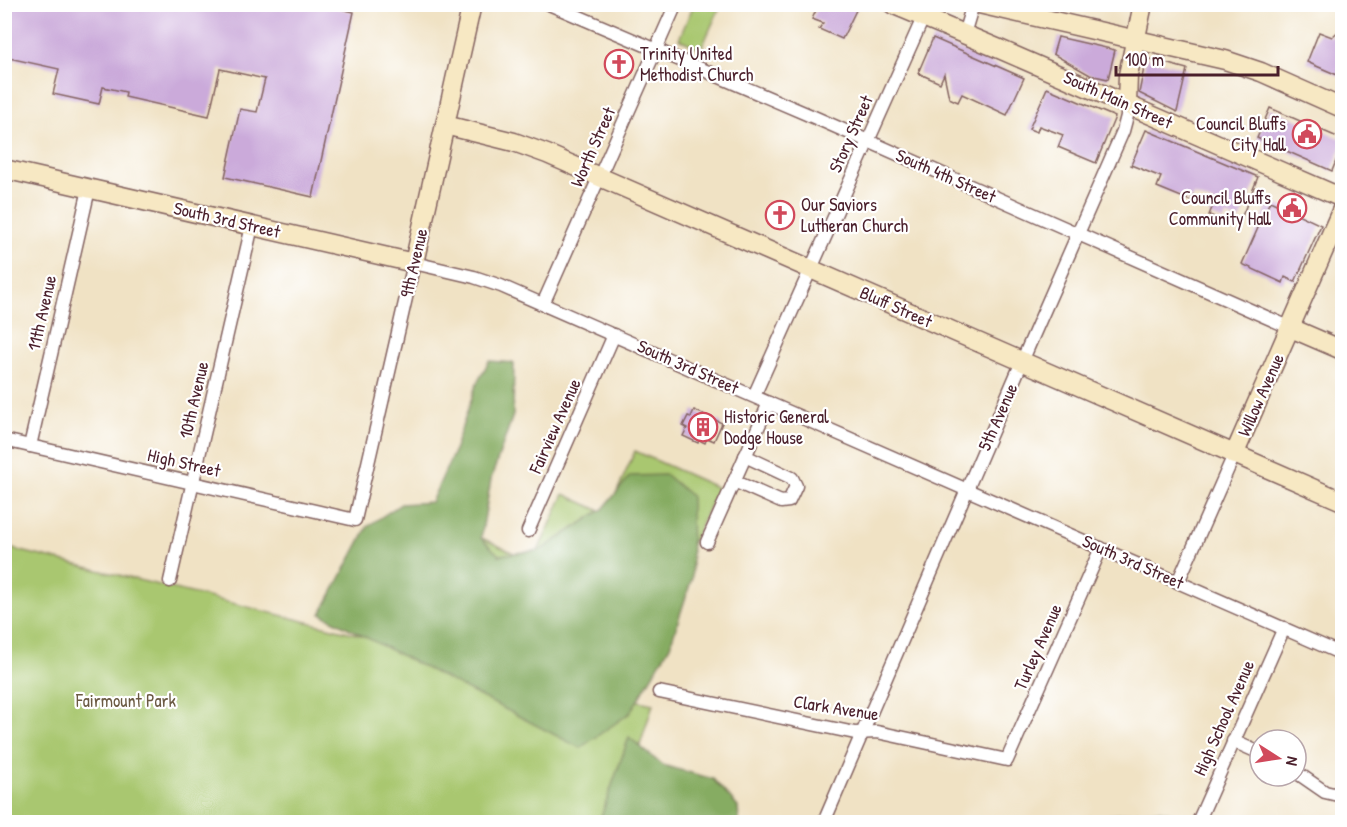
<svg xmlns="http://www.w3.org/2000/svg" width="1347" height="827" viewBox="0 0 1347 827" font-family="'Patrick Hand',sans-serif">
<rect width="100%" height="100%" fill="#fff"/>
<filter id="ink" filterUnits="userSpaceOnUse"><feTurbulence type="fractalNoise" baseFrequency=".0167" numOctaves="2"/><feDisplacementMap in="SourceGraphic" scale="12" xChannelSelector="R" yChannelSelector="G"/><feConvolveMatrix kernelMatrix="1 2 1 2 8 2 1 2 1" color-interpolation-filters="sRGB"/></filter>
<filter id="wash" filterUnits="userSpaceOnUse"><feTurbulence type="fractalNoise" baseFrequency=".008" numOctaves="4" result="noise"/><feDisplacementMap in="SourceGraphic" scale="24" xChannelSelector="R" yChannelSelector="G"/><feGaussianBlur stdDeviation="1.35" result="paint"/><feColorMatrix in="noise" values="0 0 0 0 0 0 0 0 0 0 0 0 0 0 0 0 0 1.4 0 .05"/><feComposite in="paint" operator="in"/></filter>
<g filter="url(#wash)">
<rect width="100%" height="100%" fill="#f0e2c4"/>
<g fill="#a9c76f" stroke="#7a734d" stroke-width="1.5">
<polygon points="694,4 721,5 701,49 679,39"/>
<polygon points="635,451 718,488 629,681 625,698 653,704 616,822 5,822 5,547 417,649 467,531 533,562 564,494 607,514"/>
<polygon points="1159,810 1186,817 1184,822 1047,822"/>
</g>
<g fill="#86ac62" stroke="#686646" stroke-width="1.5">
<polygon points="489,361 514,363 513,415 491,479 481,538 499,555 541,550 603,509 630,476 666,475 691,496 692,578 670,646 630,713 580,748 321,614 368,526 401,504 431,502 453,454 476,385"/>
<polygon points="629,737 662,765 713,779 738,807 739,822 599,822"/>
</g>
<g id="blocks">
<g fill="#cbaada">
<polygon points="4,4 320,4 354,12 313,197 225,177 240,109 257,112 265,79 220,69 209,116 125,97 126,92 103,87 99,104 53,94 59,69 4,57"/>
<polygon points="819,4 859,4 842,39 819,29 823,23 812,19"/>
<polygon points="1342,28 1342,77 1307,62 1319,32 1332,37"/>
<polygon points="1058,37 1115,50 1108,79 1090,75 1053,54"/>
<polygon points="933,38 1024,78 1007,115 962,94 958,102 949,98 944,74 940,83 918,73"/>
<polygon points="1146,58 1187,69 1177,112 1139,93"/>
<polygon points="1047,88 1115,117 1096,163 1058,147 1063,135 1039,126 1037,132 1029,129"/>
<polygon points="1270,108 1342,139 1342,146 1332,171 1257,138"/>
<polygon points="1146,130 1258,177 1240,221 1226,215 1224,221 1209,215 1214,203 1193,195 1191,201 1157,187 1161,177 1131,165"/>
<polygon points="1270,201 1321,225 1295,282 1285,277 1283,283 1242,264"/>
<polygon points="694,410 722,423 714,441 707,438 705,443 699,440 698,443 683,436 687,428 683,426 688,416 691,417"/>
</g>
</g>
</g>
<g filter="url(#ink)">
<use href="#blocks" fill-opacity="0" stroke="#846361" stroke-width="1.5"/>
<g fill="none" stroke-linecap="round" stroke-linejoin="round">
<g stroke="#846361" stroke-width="15">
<g id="street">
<polyline points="549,4 816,118 1291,328"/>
<polyline points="964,34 973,4"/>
<polyline points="543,304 676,4"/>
<polyline points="754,396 923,18"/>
<polyline points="4,440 355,520 414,263 474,277 501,286 1342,654"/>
<polyline points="30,446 89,189"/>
<polyline points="734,481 781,502 789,501 796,486 792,478 745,456"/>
<polyline points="528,531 614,335"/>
<polyline points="707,542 769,403"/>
<polyline points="170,581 252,226"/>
<polyline points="1178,582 1234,455"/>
<polyline points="659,692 855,733 877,732 1007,760 1101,548"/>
<polyline points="1233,741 1260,753"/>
<polyline points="1296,772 1325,792 1342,796"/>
<polyline points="824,822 1030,343 1123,131 1127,116 1127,104"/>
<polyline points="1198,822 1284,628"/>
</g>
</g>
<g stroke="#846361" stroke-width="21">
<g id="secondary">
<polyline points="892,4 997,48 1342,198"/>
<polyline points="979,4 1225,60 1261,72 1342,108"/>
<polyline points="1127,104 1128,75 1143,4"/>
<polyline points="445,125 514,142 547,154 1342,501"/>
<polyline points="4,169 414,263 472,4"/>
<polyline points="1291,328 1342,350"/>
<polyline points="1234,455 1342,209"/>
</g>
</g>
<use href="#street" stroke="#fff" stroke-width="12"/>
<use href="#secondary" stroke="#f7e8c3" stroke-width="18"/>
</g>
</g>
<defs>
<g id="church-ring" transform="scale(1.5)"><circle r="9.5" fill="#fff" stroke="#d1495b" stroke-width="1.5"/><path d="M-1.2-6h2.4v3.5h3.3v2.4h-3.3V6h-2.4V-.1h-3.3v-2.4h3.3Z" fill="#d1495b"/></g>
<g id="civic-ring" transform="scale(1.5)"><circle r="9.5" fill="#fff" stroke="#d1495b" stroke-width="1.5"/><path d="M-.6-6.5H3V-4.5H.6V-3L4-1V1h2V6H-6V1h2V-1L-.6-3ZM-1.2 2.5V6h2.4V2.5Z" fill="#d1495b"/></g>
<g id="building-ring" transform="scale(1.5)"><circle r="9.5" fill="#fff" stroke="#d1495b" stroke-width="1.5"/><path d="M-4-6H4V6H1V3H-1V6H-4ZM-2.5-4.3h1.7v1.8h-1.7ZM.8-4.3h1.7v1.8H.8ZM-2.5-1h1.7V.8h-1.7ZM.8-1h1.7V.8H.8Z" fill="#d1495b"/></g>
</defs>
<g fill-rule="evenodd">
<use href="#church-ring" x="619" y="64"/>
<use href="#civic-ring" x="1307" y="134"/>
<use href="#civic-ring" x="1292" y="208"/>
<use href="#church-ring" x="780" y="215"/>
<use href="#building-ring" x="703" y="427"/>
</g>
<g text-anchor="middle" stroke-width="4.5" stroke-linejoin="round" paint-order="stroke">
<g font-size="18" fill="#4a1f2b" stroke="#fff" text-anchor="start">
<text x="640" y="60">Trinity United<tspan x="640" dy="21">Methodist Church</tspan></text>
<text x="1286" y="130" text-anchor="end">Council Bluffs<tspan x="1286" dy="21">City Hall</tspan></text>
<text x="1271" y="204" text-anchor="end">Council Bluffs<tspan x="1271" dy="21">Community Hall</tspan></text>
<text x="801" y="211">Our Saviors<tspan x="801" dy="21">Lutheran Church</tspan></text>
<text x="724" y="423">Historic General<tspan x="724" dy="21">Dodge House</tspan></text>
</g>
<g font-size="18" fill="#4a1f2b" stroke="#fff">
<text transform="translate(1118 100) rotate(24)" y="6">South Main Street</text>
<text transform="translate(851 134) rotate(-66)" y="6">Story Street</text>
<text transform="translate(593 147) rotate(-66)" y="6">Worth Street</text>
<text transform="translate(946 176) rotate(24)" y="6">South 4th Street</text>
<text transform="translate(227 220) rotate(13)" y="6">South 3rd Street</text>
<text transform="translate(414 263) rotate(-77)" y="6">9th Avenue</text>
<text transform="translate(896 307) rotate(24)" y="6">Bluff Street</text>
<text transform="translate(42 313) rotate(-77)" y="6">11th Avenue</text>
<text transform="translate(688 367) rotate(24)" y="6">South 3rd Street</text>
<text transform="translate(1261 395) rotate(-66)" y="6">Willow Avenue</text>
<text transform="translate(194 400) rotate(-77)" y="6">10th Avenue</text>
<text transform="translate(998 417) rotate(-66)" y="6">5th Avenue</text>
<text transform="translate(555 426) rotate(-66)" y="6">Fairview Avenue</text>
<text transform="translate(184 463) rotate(13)" y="6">High Street</text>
<text transform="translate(1133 562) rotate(24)" y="6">South 3rd Street</text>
<text transform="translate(1038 647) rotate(-66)" y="6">Turley Avenue</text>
<text transform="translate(836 708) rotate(9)" y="6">Clark Avenue</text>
<text transform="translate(1224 718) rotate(-66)" y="6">High School Avenue</text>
</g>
<g font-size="18" fill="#6b5a43" stroke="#fff">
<text x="126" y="707">Fairmount Park</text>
</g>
</g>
<rect width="1347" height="827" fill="none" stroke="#fff" stroke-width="24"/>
<g transform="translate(1278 758) rotate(102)"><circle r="28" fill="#ffffff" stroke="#b7a5aa" stroke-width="1.5"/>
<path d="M0-4.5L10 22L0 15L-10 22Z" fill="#d1495b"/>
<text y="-9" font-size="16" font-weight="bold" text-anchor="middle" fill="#4a1f2b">N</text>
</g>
<path d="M1116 66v9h162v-9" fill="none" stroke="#4a1f2b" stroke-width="3"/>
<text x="1125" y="66" font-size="18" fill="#4a1f2b" stroke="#ffffff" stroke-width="4.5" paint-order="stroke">100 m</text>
</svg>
